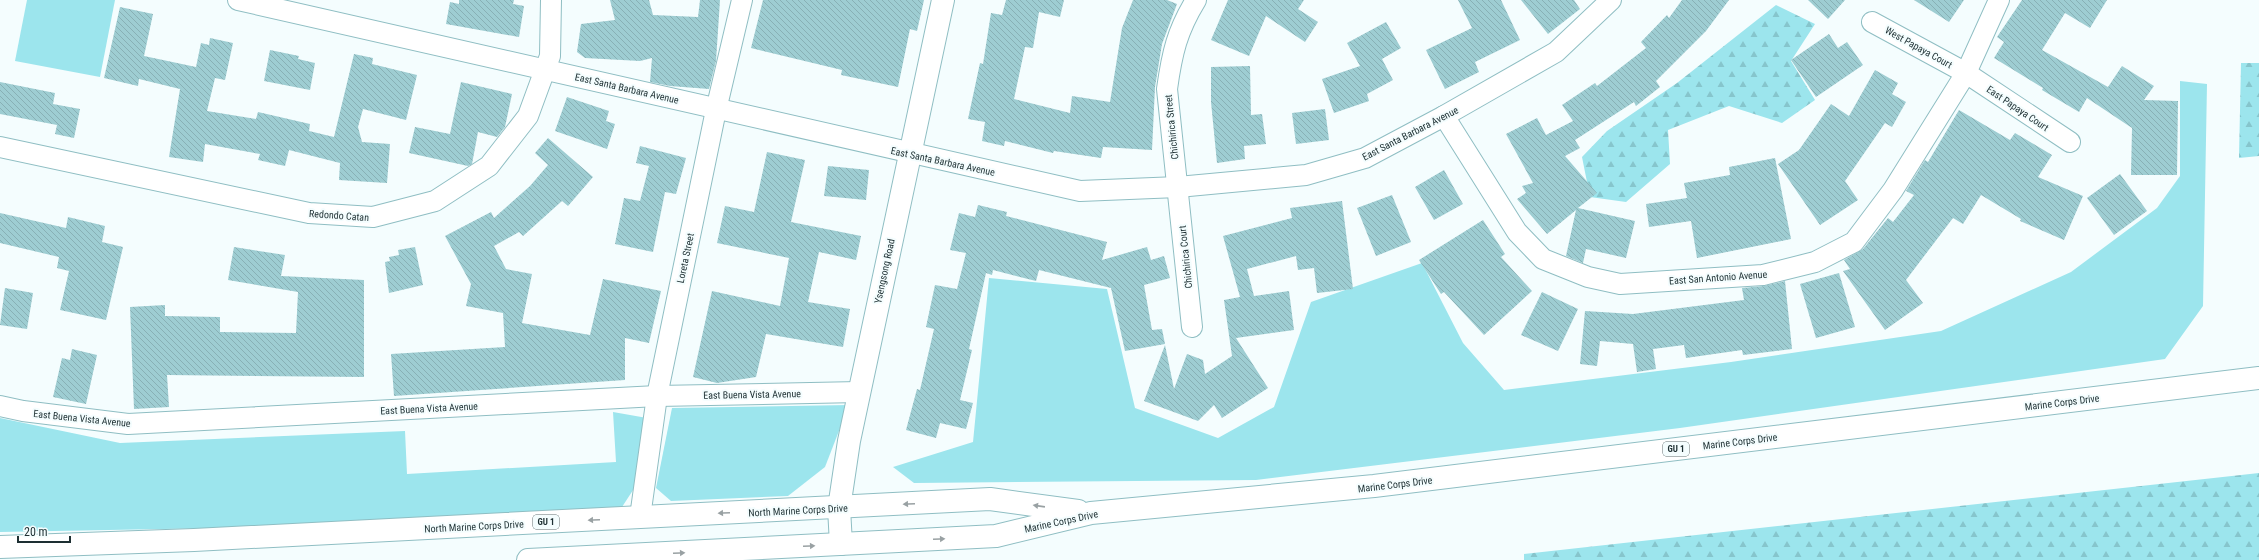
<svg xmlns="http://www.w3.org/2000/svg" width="2259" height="560" viewBox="0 0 2259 560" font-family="'Roboto Condensed',sans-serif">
<defs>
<pattern id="forest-firs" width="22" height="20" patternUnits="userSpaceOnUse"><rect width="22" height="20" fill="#9ce5ed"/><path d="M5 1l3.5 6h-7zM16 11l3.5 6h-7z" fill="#86c5cc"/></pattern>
<pattern id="building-back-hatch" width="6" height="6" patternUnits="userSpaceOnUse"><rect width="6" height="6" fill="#9ecdd2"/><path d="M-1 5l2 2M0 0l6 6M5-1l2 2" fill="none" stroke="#88b0b5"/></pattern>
</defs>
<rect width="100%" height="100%" fill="#f4fdfe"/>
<g fill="#9ce5ed">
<polygon points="27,0 115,0 100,77 15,61"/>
<polygon points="2180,81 2207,84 2203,306 2165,359 1680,428 1256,480 914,483 893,467 973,442 989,278 1107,289 1135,408 1218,438 1274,407 1311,302 1422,263 1463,343 1504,390 1731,362 1941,331 2071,272 2157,208 2180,176"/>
<polygon points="849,405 825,467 788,496 671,501 656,488 672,408"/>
<polygon points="613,412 647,418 637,484 622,507 217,528 0,532 0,418 120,443 405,431 407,474 616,462"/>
</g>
<g fill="url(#forest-firs)">
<polygon points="1776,5 1815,24 1791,61 1815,100 1782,123 1729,106 1668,130 1670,164 1626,202 1590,197 1582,157 1607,131 1677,83"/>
<polygon points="2241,63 2259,63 2259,156 2239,158"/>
<polygon points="2259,473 2259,560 1524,560 1524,554"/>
</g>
<g fill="url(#building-back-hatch)">
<polygon points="459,0 514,0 513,4 524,6 519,37 446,24 450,2 459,4"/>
<polygon points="610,0 649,0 653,15 698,17 700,0 720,0 716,61 709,89 670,86 650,82 652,58 640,61 585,58 577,52 581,24 615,20"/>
<polygon points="763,0 924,0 917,31 910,29 898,87 841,75 842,70 751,48"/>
<polygon points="1006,0 1064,0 1060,17 1039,12 1033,48 1025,47 1014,99 1070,113 1072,96 1110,102 1122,28 1133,0 1167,0 1177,4 1162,44 1155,87 1152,150 1103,147 1101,158 1054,151 1053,153 1005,141 1004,146 982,141 985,122 968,119 980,63 983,64 991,13 1002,15"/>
<polygon points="1228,0 1304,0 1298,9 1318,22 1305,42 1266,16 1249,56 1211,40"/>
<polygon points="1458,0 1501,0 1520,40 1475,62 1479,72 1445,89 1426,50 1472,28"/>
<polygon points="1521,0 1574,0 1580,9 1548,34"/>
<polygon points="1682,0 1729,0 1706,31 1656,81 1660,87 1636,106 1634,102 1575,140 1580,148 1565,156 1597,193 1578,208 1635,221 1626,258 1586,249 1583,263 1566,256 1576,210 1547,234 1517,199 1526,193 1522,186 1533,183 1506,134 1537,118 1546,135 1573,121 1562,105 1595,83 1597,86 1646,48 1641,42 1667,15 1669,18"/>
<polygon points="1808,0 1845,0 1828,19"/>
<polygon points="1914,0 1964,0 1949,22"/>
<polygon points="2022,0 2107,0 2090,28 2065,13 2042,50 2108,87 2122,66 2154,86 2144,100 2178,101 2177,175 2131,175 2132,128 2087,98 2079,112 2042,90 2043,88 1994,58 2004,42 1997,37"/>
<polygon points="120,7 153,14 144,56 196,67 201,43 209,45 210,38 233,43 225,80 215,78 207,111 256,119 258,112 310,124 309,131 334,137 354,54 373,58 372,64 417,75 406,120 363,109 358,127 362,142 390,144 387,183 339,180 340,163 289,150 285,166 258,160 260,154 205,144 203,162 169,157 180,89 139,79 138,86 104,78"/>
<polygon points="1386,22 1401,48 1382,59 1393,80 1367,94 1369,101 1334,113 1322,79 1360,66 1347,43"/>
<polygon points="1829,34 1838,48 1847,42 1863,65 1816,97 1791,60"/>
<polygon points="270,50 299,56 298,59 315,63 310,90 264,81"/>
<polygon points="1250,66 1251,115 1262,114 1266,144 1244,146 1245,159 1217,163 1211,102 1211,67"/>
<polygon points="1875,70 1898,83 1892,94 1906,102 1892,127 1885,123 1845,181 1858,200 1820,225 1778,164 1799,150 1831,104 1849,116"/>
<polygon points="0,82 55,93 53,104 80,109 74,138 55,134 57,125 0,114"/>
<polygon points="461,82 512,94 505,127 497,137 478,132 472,164 468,166 409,153 415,127 450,134"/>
<polygon points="567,97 609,111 606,121 615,124 607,149 555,131"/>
<polygon points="1325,109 1329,140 1296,144 1292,113"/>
<polygon points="1959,110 2010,140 2015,133 2052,155 2038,177 2083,196 2064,240 2020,221 2021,219 1981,195 1963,224 1953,218 1906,280 1923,303 1885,330 1843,271 1850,269 1844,260 1863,249 1888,218 1893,222 1914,195 1906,191 1925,160 1928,162"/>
<polygon points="548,138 593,177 568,206 562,201 523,236 519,232 494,246 506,269 532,274 522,323 590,335 603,279 661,291 649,343 625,338 625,380 394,396 391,354 505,347 503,313 466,306 471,284 445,236 491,212 494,218 530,186 548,165 535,153"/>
<polygon points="640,146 686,158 676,194 665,192 653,252 615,244 624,198 640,201 649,166 636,163"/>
<polygon points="767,152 805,160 791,222 861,236 856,260 819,252 808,302 850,309 843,347 766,334 756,377 717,383 693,377 712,291 780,306 789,258 717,243 725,206 754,212"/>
<polygon points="1775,158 1791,239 1697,258 1691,221 1649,227 1646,204 1687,198 1684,183 1730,175 1729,167"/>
<polygon points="828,166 869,170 866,200 824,196"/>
<polygon points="1444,170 1463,204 1434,220 1415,187"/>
<polygon points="2120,174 2147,211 2114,235 2087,198"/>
<polygon points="1392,195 1411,242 1376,256 1357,208"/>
<polygon points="1342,201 1353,289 1317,293 1314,268 1298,270 1296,256 1247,269 1254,296 1289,291 1294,330 1236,338 1268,388 1222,418 1214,405 1198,421 1144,401 1165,345 1174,389 1187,354 1203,360 1205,374 1232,356 1224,300 1240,297 1223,236 1292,218 1290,208"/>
<polygon points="978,205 1007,212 1006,216 1107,242 1102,260 1147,247 1151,260 1164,256 1170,278 1144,285 1152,330 1162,329 1165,344 1125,351 1111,288 1039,270 1036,281 993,270 992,275 986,273 969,349 972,350 960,400 973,403 966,429 940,423 936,438 906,430 917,389 920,390 934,329 926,327 935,285 957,289 966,253 950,250 959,213 975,217"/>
<polygon points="0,213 66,228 68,217 105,226 102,242 123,247 106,320 60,310 69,271 57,268 59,257 0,243"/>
<polygon points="1483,220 1505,254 1501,257 1532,291 1484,335 1444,292 1441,294 1419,260"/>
<polygon points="234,247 285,255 281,276 364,280 364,377 167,375 169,407 134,409 130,307 165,305 165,316 220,317 220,332 296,333 298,292 228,280"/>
<polygon points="415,247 423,285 389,293 385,262 390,261 389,257 399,255 398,250"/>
<polygon points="1839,273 1855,327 1816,338 1800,284"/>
<polygon points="1785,281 1792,349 1743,355 1742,350 1686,358 1684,345 1653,349 1656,369 1637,372 1633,344 1600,341 1597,366 1580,364 1585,311 1633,314 1744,300 1742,288 1764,286"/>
<polygon points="5,288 33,293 27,329 0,325"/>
<polygon points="1542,292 1578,309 1558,351 1521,335"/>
<polygon points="72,349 97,355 86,404 53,397 62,358 70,360"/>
</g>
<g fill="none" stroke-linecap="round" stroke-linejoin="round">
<g stroke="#8fbec3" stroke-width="22">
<g id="street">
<polyline points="238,0 1080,191 1178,187 1306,175 1365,158 1444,116 1556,52 1611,0"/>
<polyline points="1872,22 1966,73 2070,142"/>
<polyline points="1444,116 1517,232 1543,259 1588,277 1620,284 1763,275 1815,262 1854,242 1893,190 1966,73 1999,0"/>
<polyline points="0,147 309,213 373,217 435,201 489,166 528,116 550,56 551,0"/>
<path d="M1192,327L1167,89C1172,53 1177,31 1196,0"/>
<polyline points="0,406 23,411 128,424 657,396 859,392"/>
<polyline points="640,517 657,396 716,110 742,0"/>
</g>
</g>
<g stroke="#8fbec3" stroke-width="24">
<polyline id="secondary" points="841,544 839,508 849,441 943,0"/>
</g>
<g stroke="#8fbec3" stroke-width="24">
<g id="primary">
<polyline points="0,547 194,540 990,499 1078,511"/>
<polyline points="528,560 996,536 1091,513 1374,486 2259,378"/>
</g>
</g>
<use href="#street" stroke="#fff" stroke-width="20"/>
<use href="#secondary" stroke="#fff" stroke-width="22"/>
<use href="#primary" stroke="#fff" stroke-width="22"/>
</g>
<defs><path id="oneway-solid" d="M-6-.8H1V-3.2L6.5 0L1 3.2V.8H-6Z"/></defs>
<g fill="#99a1a3">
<use href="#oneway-solid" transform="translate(909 504) rotate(177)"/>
<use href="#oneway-solid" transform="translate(1039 506) rotate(-172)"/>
<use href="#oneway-solid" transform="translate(724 513) rotate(177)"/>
<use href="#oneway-solid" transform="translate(594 520) rotate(177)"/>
<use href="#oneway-solid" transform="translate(939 539) rotate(-3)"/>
<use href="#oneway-solid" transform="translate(809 546) rotate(-3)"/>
<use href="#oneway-solid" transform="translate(679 553) rotate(-3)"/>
</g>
<g text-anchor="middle" stroke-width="4" stroke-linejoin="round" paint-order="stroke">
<g fill="#f4fdfe" stroke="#5e6d6f" stroke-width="1">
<rect x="1663" y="442" width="26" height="14" rx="3"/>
<rect x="533" y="515" width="26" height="14" rx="3"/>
</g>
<g font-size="9" font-weight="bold" fill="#1d2f32">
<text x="1676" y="452">GU 1</text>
<text x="546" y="525">GU 1</text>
</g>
<g font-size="10" fill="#1d2f32" stroke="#f4fdfe">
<text transform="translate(1919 47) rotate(29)" y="4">West Papaya Court</text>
<text transform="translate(627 88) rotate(13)" y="4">East Santa Barbara Avenue</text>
<text transform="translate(2018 108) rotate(34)" y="4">East Papaya Court</text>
<text transform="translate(1171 127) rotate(-96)" y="4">Chichirica Street</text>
<text transform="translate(1410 133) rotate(-27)" y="4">East Santa Barbara Avenue</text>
<text transform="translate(943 161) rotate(12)" y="4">East Santa Barbara Avenue</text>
<text transform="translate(339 215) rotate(4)" y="4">Redondo Catan</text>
<text transform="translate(1185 257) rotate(-96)" y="4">Chichirica Court</text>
<text transform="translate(685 258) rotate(-78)" y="4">Loreta Street</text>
<text transform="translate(884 271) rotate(-78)" y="4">Ysengsong Road</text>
<text transform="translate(1718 277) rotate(-4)" y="4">East San Antonio Avenue</text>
<text transform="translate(752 394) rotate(-1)" y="4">East Buena Vista Avenue</text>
<text transform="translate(2062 402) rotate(-7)" y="4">Marine Corps Drive</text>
<text transform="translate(429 408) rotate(-3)" y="4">East Buena Vista Avenue</text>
<text transform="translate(82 418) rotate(6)" y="4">East Buena Vista Avenue</text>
<text transform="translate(1740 441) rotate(-7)" y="4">Marine Corps Drive</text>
<text transform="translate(1395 484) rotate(-7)" y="4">Marine Corps Drive</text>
<text transform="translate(798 510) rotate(-3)" y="4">North Marine Corps Drive</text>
<text transform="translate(1061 521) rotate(-12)" y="4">Marine Corps Drive</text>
<text transform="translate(474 526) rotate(-3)" y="4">North Marine Corps Drive</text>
</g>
</g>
<path d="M18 536v6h52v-6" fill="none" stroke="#1d2f32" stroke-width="2"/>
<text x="24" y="536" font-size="12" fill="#1d2f32" stroke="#f4fdfe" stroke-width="3" paint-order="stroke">20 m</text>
</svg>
